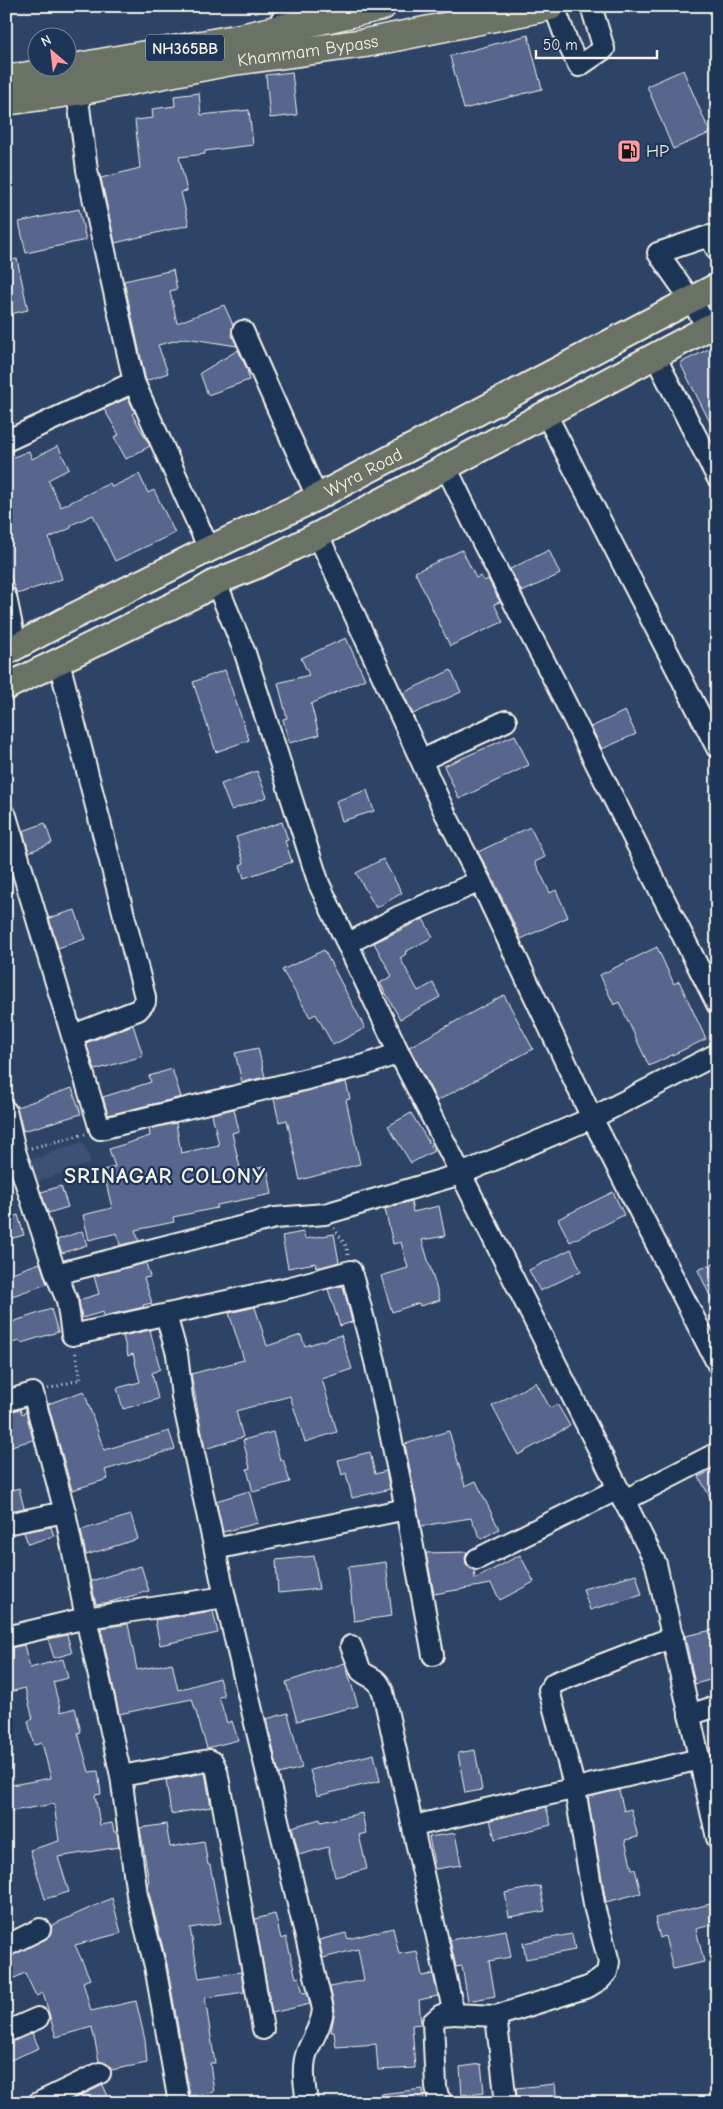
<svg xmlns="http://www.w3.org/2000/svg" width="723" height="2109" viewBox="0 0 723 2109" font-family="'Comic Neue',sans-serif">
<rect width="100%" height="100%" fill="#2e4467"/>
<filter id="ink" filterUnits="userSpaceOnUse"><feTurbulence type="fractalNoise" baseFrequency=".02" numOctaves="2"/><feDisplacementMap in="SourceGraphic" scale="10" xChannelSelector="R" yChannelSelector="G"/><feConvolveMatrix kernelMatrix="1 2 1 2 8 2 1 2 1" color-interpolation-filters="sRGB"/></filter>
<g filter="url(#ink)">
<polygon fill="#3e5174" points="83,1142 91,1163 32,1183 25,1162"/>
<g fill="#56668d" stroke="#f4f1e8">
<polygon points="528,35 542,89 464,109 450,56"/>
<polygon points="683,70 710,133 673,149 647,86"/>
<polygon points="292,72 297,115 270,118 266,75"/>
<polygon points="199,93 201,115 249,110 253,145 205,151 205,154 179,157 187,191 181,192 189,225 115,243 101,178 140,168 135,120 153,118 152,109 175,106 174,96"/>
<polygon points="79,209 86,240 26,253 19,222"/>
<polygon points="17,259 28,310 6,315 6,261"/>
<polygon points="173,270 177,289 170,291 177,323 224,305 233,325 232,335 237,346 186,338 158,345 168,373 146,381 124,281"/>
<polygon points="717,345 717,436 680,363"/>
<polygon points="238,350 247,369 249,380 208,395 200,373"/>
<polygon points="128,398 135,412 132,414 150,446 126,459 114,437 119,435 104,409"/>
<polygon points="58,446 69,469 48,480 61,507 110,483 112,487 139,474 148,493 154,490 175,533 115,561 93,515 71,525 71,528 49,538 62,579 17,594 6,565 6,460 29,451 32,459"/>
<polygon points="462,550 476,578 481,576 484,581 488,579 500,602 494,604 503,622 450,646 415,572"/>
<polygon points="549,550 560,574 522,592 510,569"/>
<polygon points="346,638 365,679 311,704 319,735 289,743 283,719 287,718 278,683 309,675 301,658"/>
<polygon points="225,670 249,740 216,752 193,682"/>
<polygon points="451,670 461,692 413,714 403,693"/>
<polygon points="625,711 636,734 602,749 591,727"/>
<polygon points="515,735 529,765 459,799 444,766"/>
<polygon points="257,771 267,797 231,810 221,784"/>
<polygon points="367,790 374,811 342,821 336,801"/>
<polygon points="282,822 288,840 285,841 292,862 244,878 240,865 244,863 236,837"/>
<polygon points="45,823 52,843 29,852 23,831"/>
<polygon points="530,827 545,857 535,862 550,893 556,890 568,917 521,939 494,881 478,852"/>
<polygon points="383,859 402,893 376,908 356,873"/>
<polygon points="75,910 85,939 58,948 49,918"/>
<polygon points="423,919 433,937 405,952 406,954 400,958 418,991 433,983 440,997 400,1019 380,983 392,976 374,943"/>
<polygon points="657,947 674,984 679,981 706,1039 649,1066 619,1002 614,1005 600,975"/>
<polygon points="324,950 365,1028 333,1045 316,1014 310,1017 282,970"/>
<polygon points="504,995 533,1049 437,1101 409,1047"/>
<polygon points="133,1025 143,1056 95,1070 86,1043"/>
<polygon points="258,1048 265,1077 242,1082 235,1053"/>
<polygon points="172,1069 181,1097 108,1115 103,1097 151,1082 149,1076"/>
<polygon points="346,1082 350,1099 346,1100 360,1164 300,1180 287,1120 279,1122 274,1099"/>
<polygon points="72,1088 81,1114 23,1131 17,1107"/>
<polygon points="234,1109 239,1131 232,1133 241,1172 267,1166 272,1194 217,1205 217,1208 173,1217 174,1222 135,1230 139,1241 120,1245 117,1233 89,1240 83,1215 112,1208 103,1170 115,1167 109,1149 150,1136 149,1129 176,1123 181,1153 219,1145 212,1114"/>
<polygon points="411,1113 434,1151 411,1163 388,1126"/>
<polygon points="61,1186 68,1207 48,1213 41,1192"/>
<polygon points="613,1192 624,1215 570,1242 558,1219"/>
<polygon points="411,1201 413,1212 439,1206 445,1236 422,1240 440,1300 420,1306 419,1303 392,1312 381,1276 408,1268 401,1242 393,1244 385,1209"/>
<polygon points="18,1215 24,1235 6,1240 6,1219"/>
<polygon points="82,1231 87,1245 62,1253 57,1240"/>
<polygon points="303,1232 305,1239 334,1234 339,1262 321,1267 316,1267 315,1263 288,1268 282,1236"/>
<polygon points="571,1249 581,1271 540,1291 529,1270"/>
<polygon points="717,1262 717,1311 698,1270"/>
<polygon points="40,1263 47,1284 6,1298 6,1275"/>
<polygon points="146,1263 150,1277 144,1278 152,1303 143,1305 144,1307 104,1316 103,1312 82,1318 79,1300 99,1294 94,1276"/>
<polygon points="343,1286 352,1322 340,1326 328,1289"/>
<polygon points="255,1307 267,1346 301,1335 305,1346 341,1335 352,1369 322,1379 337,1432 305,1442 290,1396 236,1411 243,1437 205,1449 191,1374 244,1360 229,1313"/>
<polygon points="51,1309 58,1332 21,1343 20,1341 6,1344 6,1324"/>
<polygon points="150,1330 160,1369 152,1373 158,1399 123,1409 117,1388 140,1382 133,1354 128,1356 123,1336"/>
<polygon points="536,1382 550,1408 557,1404 570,1426 518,1455 492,1406"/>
<polygon points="84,1391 104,1450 169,1431 175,1449 105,1470 108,1479 72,1490 48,1404"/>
<polygon points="20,1409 22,1414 26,1412 33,1440 11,1446 6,1431 6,1413"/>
<polygon points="449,1431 465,1486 476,1481 499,1529 481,1539 471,1518 421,1526 405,1444"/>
<polygon points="273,1432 280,1460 283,1459 290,1482 253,1492 247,1469 250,1468 243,1440"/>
<polygon points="370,1452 375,1474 386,1471 390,1489 352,1498 346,1473 342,1475 338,1460"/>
<polygon points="717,1467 717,1510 699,1477"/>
<polygon points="19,1488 24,1508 6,1512 6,1492"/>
<polygon points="249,1491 258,1523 223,1532 216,1501"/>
<polygon points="131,1515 138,1539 86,1555 81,1530"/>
<polygon points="51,1527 54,1536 28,1544 24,1532"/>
<polygon points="467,1552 465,1558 466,1564 474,1570 475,1579 520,1555 534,1582 500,1600 491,1584 434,1594 426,1553"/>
<polygon points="314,1556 319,1589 278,1593 276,1560"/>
<polygon points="386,1562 392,1616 354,1621 348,1567"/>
<polygon points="141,1566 149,1591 110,1602 96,1604 91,1581"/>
<polygon points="636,1574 642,1595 590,1610 583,1589"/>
<polygon points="213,1611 218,1633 160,1645 155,1620"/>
<polygon points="128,1624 137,1670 172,1663 178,1690 219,1678 224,1696 219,1697 227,1723 232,1721 238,1740 207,1748 192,1699 119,1714 101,1628"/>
<polygon points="717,1629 717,1678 695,1684 685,1636"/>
<polygon points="67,1635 72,1653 54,1658 48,1639"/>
<polygon points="24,1645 30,1668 63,1659 68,1678 53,1682 61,1712 75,1708 81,1732 78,1733 89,1772 98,1771 101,1794 95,1795 100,1825 112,1823 114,1832 117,1832 119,1847 58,1857 69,1892 45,1899 30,1850 59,1841 54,1804 6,1812 6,1786 51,1778 42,1743 34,1745 28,1721 33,1719 25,1688 6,1693 6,1649"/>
<polygon points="345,1663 358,1706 297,1721 286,1682"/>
<polygon points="288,1713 302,1768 279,1774 266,1719"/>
<polygon points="475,1750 482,1790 465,1793 458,1753"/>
<polygon points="374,1754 380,1781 317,1796 310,1770"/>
<polygon points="205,1773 211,1807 171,1814 166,1780"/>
<polygon points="619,1790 624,1811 631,1809 638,1837 625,1840 632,1869 635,1869 641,1893 606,1902 588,1797"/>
<polygon points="546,1807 551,1825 495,1839 490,1820"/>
<polygon points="362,1813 366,1833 359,1835 367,1869 335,1877 328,1847 299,1855 292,1827 320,1819 321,1822"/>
<polygon points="166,1824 170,1847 204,1841 208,1865 210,1865 221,1923 190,1928 199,1978 241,1972 244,1992 205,1998 215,2063 210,2063 214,2092 190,2096 167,1964 149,1893 147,1883 149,1882 140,1828"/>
<polygon points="455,1833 461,1865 435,1869 429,1837"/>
<polygon points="540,1886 545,1911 509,1917 505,1893"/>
<polygon points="112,1898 121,1933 75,1945 90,1979 83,1982 91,2011 136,2001 145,2040 147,2063 111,2070 107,2064 99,2061 92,2027 56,2037 43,1993 36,1996 25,1973 6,1982 6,1958 46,1939 50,1935 52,1925"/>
<polygon points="710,1904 715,1924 696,1929 704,1962 673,1969 665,1936 660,1938 655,1918"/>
<polygon points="275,1914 281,1939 286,1937 296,1978 299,1977 303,1993 307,1992 310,2004 272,2013 255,1919"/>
<polygon points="393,1928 399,1954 417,1951 422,1976 433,1974 438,1996 419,2000 421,2024 412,2025 415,2068 378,2070 376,2044 336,2047 334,2032 331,2032 335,2010 330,1987 364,1980 358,1949 323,1958 319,1940 346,1933 348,1939"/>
<polygon points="506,1930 511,1957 489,1961 495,1996 468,2001 462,1966 456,1967 450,1940"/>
<polygon points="572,1934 575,1950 526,1959 523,1943"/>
<polygon points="32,2033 39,2048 6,2062 6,2044"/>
<polygon points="481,2064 484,2092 462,2095 460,2067"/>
<polygon points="555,2084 557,2103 518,2103 516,2088"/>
<polygon points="103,2085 111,2103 66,2103"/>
<polygon points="423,2089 424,2103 381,2103 380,2094"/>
</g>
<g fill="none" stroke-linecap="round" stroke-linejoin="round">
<g stroke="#f4f1e8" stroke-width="24">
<g id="minor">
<polyline points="554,6 568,44 579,66 604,49 591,6"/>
<polyline points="281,20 312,6"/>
<polyline points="77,91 87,170 134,382 209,549"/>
<polyline points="708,328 691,300 658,253 709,236 717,250"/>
<polyline points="243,331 317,497"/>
<polyline points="655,356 717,477"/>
<polyline points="546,414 717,748"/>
<polyline points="6,441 134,382"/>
<polyline points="446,467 484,545 553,678 717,1004"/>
<polyline points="318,535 445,813 480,881 592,1118 717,1363"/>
<polyline points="216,582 245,653 319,884 399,1053 461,1174 656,1564 717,1838"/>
<polyline points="6,597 16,646"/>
<polyline points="59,662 145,997 145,1002 138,1010 73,1035"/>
<polyline points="422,760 506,721"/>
<polyline points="6,816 100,1129 365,1065 399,1053"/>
<polyline points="347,944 398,917 480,881"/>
<polyline points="6,1111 15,1151 56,1274 67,1300 72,1335 291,1287 351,1271 375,1361 406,1509"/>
<polyline points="56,1274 275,1218 325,1214 461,1174 592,1118 717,1054"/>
<path d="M166,1315L177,1354L182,1397L225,1597L323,2009C322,2025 313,2037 307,2052C301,2068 305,2087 307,2103"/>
<polyline points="6,1401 33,1393 65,1512 86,1618 121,1776 137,1895 155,1966 179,2103"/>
<polyline points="623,1501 717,1453"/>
<polyline points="6,1524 65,1512"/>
<polyline points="215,1549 406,1509 433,1655"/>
<polyline points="477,1559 618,1489"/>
<polyline points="6,1637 86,1618 225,1597"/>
<path d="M351,1646L361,1671C372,1680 377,1676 383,1692L454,2014L496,2016"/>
<polyline points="689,1715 717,1706"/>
<polyline points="121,1776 209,1760 213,1762 217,1771 263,2029"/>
<polyline points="414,1826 700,1759"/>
<polyline points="6,1946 40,1929"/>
<polyline points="6,2032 38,2018"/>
<polyline points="38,2103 100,2073"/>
<polyline points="443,2103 438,2097 436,2087 433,2022 441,2015 454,2014"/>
<polyline points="506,2103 496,2016 588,1987 601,1979 607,1972 609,1962 595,1910 575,1789 549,1690 554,1683 673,1637"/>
</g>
</g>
<g stroke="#f4f1e8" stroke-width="29">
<g id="major">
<path id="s1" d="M6,652L64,621L209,549L302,505L717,286"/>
<polyline points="6,687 196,594 216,582 256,566 318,535 717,323"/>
</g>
</g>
<g stroke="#f4f1e8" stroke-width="31">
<g id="highway">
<polyline points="6,80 241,38 382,6"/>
<path id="s2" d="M6,101L77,91L226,62L365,43L550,6"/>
</g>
</g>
<g stroke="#f4f1e8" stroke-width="3" stroke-dasharray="1 4" stroke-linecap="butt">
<polyline points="31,1148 85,1134"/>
<polyline points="334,1228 347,1247 348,1255"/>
<polyline points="48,1389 81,1379 75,1350"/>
</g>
<use href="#minor" stroke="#1d3557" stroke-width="20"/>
<use href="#major" stroke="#6b7165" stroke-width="25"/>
<use href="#highway" stroke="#6b7165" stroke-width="28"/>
</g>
</g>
<defs>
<g id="fuel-square" transform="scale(1.25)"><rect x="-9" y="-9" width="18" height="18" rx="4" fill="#ff9aa2" stroke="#1d3557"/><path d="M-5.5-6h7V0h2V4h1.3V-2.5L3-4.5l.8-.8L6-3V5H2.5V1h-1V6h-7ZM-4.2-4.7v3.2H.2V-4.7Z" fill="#111"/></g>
</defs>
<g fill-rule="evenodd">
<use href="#fuel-square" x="629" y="151"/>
</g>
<g text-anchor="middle" stroke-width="4.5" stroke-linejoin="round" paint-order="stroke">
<rect fill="#1d3557" stroke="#b4b9bc" stroke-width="1" x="146" y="34.5" width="78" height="27" rx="4"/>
<g font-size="16" font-weight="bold" fill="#f4f1e8">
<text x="185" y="54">NH365BB</text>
</g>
<g font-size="18" fill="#f4f1e8" stroke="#1d3557">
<text dy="6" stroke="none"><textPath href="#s2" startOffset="306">Khammam Bypass</textPath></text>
<text dy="6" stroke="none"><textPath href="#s1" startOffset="400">Wyra Road</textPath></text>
</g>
<g font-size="18" fill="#f4f1e8" stroke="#1d3557" text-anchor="start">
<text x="646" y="157">HP</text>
</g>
<g font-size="22" font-weight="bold" letter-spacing="1" fill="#f4f1e8" stroke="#1d3557">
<text x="165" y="1183">SRINAGAR COLONY</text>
</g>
</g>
<rect width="723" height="2109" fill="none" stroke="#1d3557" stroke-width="25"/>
<rect x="12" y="12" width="698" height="2084" fill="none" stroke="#f4f1e8" stroke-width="2" filter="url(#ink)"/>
<g transform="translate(52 52) rotate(332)"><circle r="24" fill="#1d3557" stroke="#738091"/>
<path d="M0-4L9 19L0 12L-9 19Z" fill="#ff9aa2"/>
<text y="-8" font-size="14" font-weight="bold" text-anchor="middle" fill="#f4f1e8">N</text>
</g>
<path d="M536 50v8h121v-8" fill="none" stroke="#f4f1e8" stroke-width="2.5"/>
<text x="543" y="50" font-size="15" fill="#f4f1e8" stroke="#1d3557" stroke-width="4" paint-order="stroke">50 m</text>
</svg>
